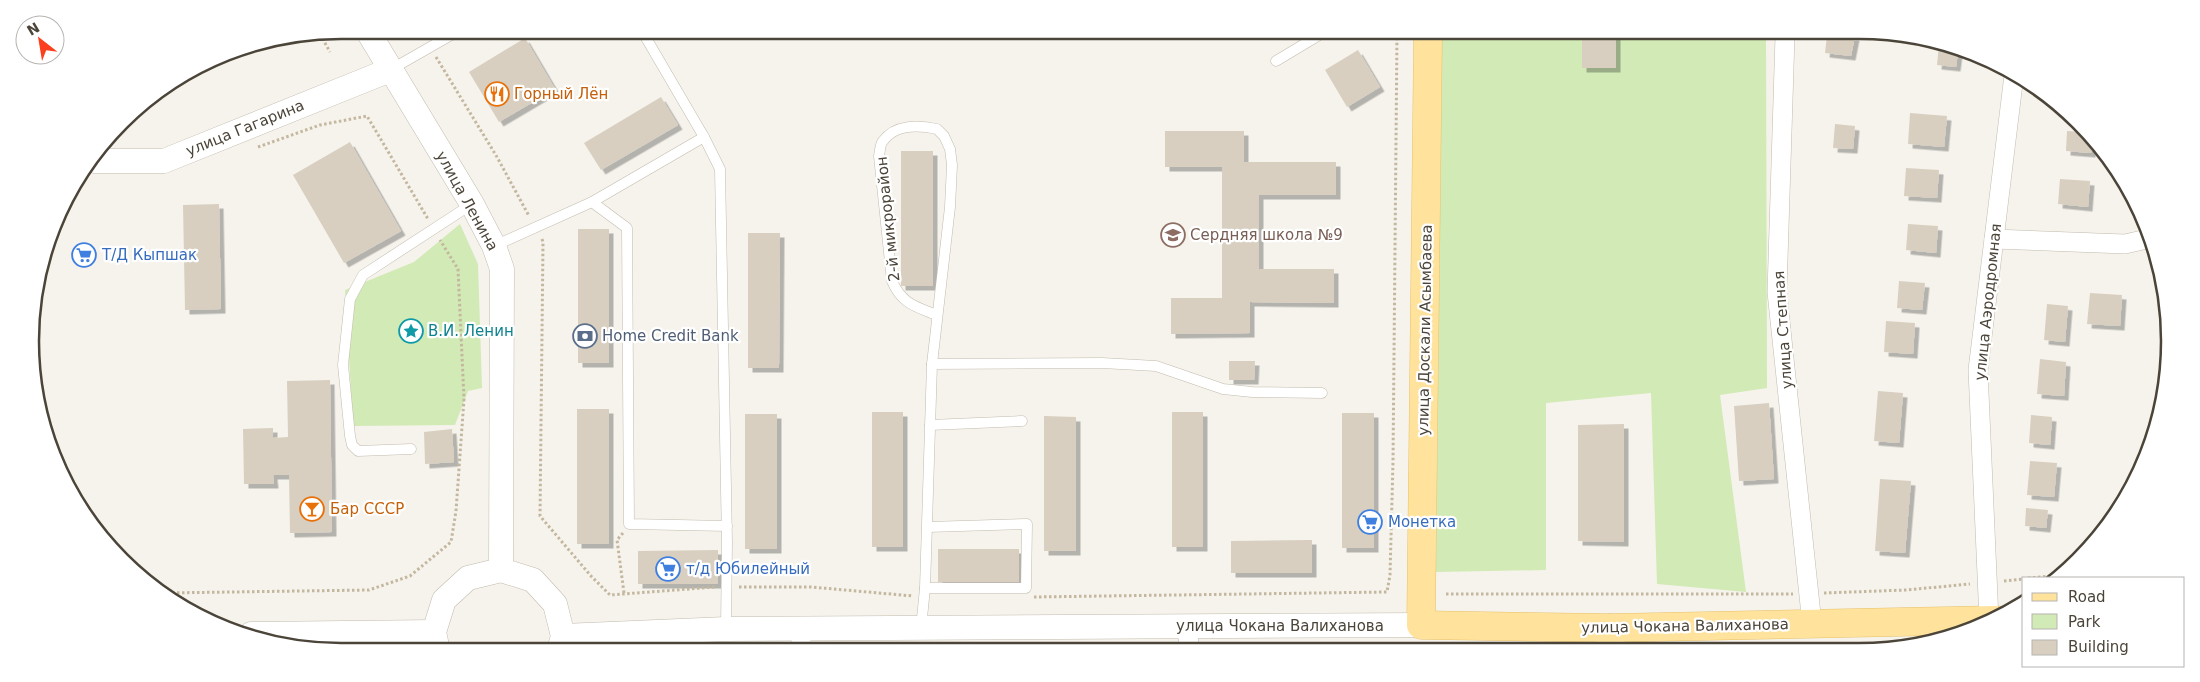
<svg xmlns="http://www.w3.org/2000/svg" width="2200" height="682" viewBox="0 0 2200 682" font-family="'DejaVu Sans',sans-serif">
<defs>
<filter id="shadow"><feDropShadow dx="4.5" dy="4.5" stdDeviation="0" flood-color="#0004"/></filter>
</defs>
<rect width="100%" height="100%" fill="#f6f3ec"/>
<g fill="#d2eab5">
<polygon points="1442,34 1766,35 1767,388 1720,395 1746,592 1657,584 1651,393 1546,403 1546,570 1436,572"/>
<polygon points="460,224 478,264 482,388 468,391 455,425 353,426 345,290 414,262"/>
</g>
<g fill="#d8cfc1" filter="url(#shadow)">
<rect x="1582" y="35" width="34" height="33"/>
<polygon points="1827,36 1855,36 1851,56 1825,53"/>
<polygon points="525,38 555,89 499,122 469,72"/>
<polygon points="1939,44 1958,52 1956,67 1937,65"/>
<polygon points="1358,50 1380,87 1347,107 1325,70"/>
<polygon points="661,97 678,125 601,170 584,143"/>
<polygon points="1910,113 1947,116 1944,147 1908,144"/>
<polygon points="1835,124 1855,126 1853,149 1833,148"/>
<polygon points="1165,131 1244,131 1244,162 1336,162 1336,195 1259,195 1259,269 1334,269 1334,303 1250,302 1250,333 1171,334 1171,298 1222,298 1222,167 1165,167"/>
<polygon points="2067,131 2082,132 2092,142 2091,153 2066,151"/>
<polygon points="350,142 401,231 344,263 293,175"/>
<rect x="901" y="151" width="32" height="135"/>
<polygon points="1906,168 1939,170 1937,198 1904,196"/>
<polygon points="2060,179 2090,181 2088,207 2058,204"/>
<polygon points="219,204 221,309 185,310 183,205"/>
<polygon points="1908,224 1938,226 1936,253 1906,250"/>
<rect x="578" y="229" width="31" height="134"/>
<polygon points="748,233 780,233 779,368 748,368"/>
<polygon points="1899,281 1925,283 1922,310 1897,308"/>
<polygon points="2090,293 2122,295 2120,326 2087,324"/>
<polygon points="2047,304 2068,306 2065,342 2044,340"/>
<polygon points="1886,321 1915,323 1913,354 1884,352"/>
<polygon points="2040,359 2066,362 2064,396 2037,394"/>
<polygon points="1229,361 1255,361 1254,380 1229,380"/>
<polygon points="330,380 332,532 290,533 289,475 273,475 274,484 244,484 243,429 273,428 273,438 288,437 287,381"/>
<polygon points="1878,391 1903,393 1899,443 1874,441"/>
<polygon points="1769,403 1774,479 1739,481 1734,406"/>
<rect x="577" y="409" width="32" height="135"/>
<rect x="872" y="412" width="31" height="135"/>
<rect x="1172" y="412" width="31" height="135"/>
<rect x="1342" y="413" width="32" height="135"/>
<rect x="745" y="414" width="32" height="135"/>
<polygon points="2031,415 2052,417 2050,445 2029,443"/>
<polygon points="1044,416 1076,417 1076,551 1044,551"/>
<polygon points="1624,424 1624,542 1578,541 1578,425"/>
<polygon points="452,429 454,462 425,464 424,432"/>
<polygon points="2030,461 2057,463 2054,497 2027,495"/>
<polygon points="1880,479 1911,481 1905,553 1875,551"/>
<polygon points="2026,508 2048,510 2046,528 2025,526"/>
<polygon points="1312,540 1312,573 1231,573 1231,541"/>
<rect x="938" y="549" width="81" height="33"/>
<polygon points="718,550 718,584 638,584 638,551"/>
</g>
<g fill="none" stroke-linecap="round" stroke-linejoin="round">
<g stroke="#c2bbae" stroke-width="11">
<g id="service">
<polyline points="642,31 704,137 720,169 727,542 726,629"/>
<polyline points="1276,61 1321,34"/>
<polyline points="390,70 460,30"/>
<polyline points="592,202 704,137"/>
<polyline points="494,246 592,202 627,228 629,524 727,526"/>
<polyline points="932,364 1102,363 1156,366 1223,389 1252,392 1322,393"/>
<polyline points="930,425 1022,421"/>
<polyline points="411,449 358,451 352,445 350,436 343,365 350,299 363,275 472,204"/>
<polyline points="925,588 1026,588 1027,524 928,527"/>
<path d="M921,628L925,588L932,364L950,207L952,165L950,149L944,136L937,129C919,125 895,124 883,141C880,144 880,151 879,156L892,281C902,304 915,306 936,315"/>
</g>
</g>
<g stroke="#c2bbae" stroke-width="20">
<g id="minor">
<polyline points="1785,36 1777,292 1812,624"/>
<polyline points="1994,239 2125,244 2147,239"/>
<polyline points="1989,620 1978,370 2014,75"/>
<polyline points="1186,627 1190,648"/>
<polyline points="801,629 801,647"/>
</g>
</g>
<g stroke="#c2bbae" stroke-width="25">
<g id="tertiary">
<polyline points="367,30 472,204 494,246 502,269 501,570"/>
<polyline points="95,161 164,161 390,70"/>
<polyline points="251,634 434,632"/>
<polyline points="563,636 726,629 1421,625"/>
<polyline points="437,646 434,632 444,600 468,578 501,570 533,580 555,604 563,636 560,647"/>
</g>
</g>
<g stroke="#d6c79b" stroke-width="29">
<polyline id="secondary" points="1610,628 1611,649"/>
</g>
<g stroke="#e6c16a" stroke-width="29">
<polyline id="primary" points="1428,34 1421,625 1610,628 1996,620"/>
</g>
<g stroke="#c4b79f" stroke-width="3" stroke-dasharray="2.5 2.5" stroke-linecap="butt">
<polyline points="419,30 424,37"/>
<polyline points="320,34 330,52"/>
<polyline points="436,57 497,157 529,216"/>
<polyline points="258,147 320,125 367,116 428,219"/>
<polyline points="542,239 543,242 540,516 591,576 610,595 715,587"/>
<polyline points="623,533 617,540 624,593"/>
<polyline points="2028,578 2064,575"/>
<polyline points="2004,581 2024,579"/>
<polyline points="739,587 811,587 913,596"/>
<polyline points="162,593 369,590 410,576 451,542 456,511 464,399 458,269 440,240"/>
<polyline points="1824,593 1906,590 1970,584"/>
<polyline points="1446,594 1793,594"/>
<polyline points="1034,597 1387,592 1390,575 1393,462 1397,34"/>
<polyline points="1828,649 1883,646"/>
</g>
<use href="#service" stroke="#fff" stroke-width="10"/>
<use href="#minor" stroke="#fff" stroke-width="19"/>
<use href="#tertiary" stroke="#fff" stroke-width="24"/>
<use href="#secondary" stroke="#fff3cd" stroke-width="28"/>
<use href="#primary" stroke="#ffe39c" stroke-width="28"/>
</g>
<defs>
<g id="restaurant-ring" transform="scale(1.25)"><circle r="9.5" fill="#fff" stroke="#e8710a" stroke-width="1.5"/><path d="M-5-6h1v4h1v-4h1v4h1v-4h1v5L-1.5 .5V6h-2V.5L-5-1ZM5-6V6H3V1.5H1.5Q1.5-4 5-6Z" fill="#e8710a"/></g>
<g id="school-ring" transform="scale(1.25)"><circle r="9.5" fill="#fff" stroke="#8d6e63" stroke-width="1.5"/><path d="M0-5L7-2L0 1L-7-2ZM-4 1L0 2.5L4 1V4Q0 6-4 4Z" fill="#8d6e63"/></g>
<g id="supermarket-ring" transform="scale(1.25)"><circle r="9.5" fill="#fff" stroke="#3f7fe0" stroke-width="1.5"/><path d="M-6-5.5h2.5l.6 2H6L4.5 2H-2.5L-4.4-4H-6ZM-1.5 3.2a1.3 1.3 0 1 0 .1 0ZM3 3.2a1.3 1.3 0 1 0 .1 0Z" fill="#3f7fe0"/></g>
<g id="sight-ring" transform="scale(1.25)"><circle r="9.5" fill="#fff" stroke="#0f9aa8" stroke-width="1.5"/><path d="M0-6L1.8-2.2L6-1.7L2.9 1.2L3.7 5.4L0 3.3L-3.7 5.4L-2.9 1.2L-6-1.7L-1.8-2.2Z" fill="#0f9aa8"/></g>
<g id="bank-ring" transform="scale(1.25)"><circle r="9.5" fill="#fff" stroke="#5c6f8a" stroke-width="1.5"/><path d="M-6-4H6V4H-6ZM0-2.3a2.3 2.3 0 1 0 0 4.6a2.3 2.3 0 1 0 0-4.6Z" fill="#5c6f8a"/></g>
<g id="bar-ring" transform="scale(1.25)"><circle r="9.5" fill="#fff" stroke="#e8710a" stroke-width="1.5"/><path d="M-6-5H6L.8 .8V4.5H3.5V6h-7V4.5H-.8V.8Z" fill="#e8710a"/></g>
</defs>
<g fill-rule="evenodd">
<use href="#restaurant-ring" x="497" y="94"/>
<use href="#school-ring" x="1173" y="235"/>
<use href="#supermarket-ring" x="84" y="255"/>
<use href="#sight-ring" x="411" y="331"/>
<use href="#bank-ring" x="585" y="336"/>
<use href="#bar-ring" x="312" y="509"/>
<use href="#supermarket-ring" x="1370" y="522"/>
<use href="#supermarket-ring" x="668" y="569"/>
</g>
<g text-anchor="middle" stroke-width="4.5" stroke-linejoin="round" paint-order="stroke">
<g font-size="15" fill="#c56008" stroke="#fff" text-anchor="start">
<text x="514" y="99">Горный Лён</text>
<text x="330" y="514">Бар СССР</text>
</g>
<g font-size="15" fill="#4b4439" stroke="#fff">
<text transform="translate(245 128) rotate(-22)" y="5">улица Гагарина</text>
<text transform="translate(467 201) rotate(61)" y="5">улица Ленина</text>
<text transform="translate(888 219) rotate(-96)" y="5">2-й микрорайон</text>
<text transform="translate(1988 302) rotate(-84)" y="5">улица Аэродромная</text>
<text transform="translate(1425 330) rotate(-89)" y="5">улица Доскали Асымбаева</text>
<text transform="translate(1783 330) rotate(-94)" y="5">улица Степная</text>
<text x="1280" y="631">улица Чокана Валиханова</text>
<text transform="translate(1685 626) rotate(-1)" y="5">улица Чокана Валиханова</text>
</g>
<g font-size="15" fill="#785e54" stroke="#fff" text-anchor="start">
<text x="1190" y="240">Сердняя школа №9</text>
</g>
<g font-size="15" fill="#366cbe" stroke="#fff" text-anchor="start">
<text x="102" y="260">Т/Д Кыпшак</text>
<text x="1388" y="527">Монетка</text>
<text x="686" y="574">т/д Юбилейный</text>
</g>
<g font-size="15" fill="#0d838f" stroke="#fff" text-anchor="start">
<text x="428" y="336">В.И. Ленин</text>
</g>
<g font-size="15" fill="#4e5e75" stroke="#fff" text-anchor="start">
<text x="602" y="341">Home Credit Bank</text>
</g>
</g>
<path d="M0 0H2200V682H0ZM341 39H1859A302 302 0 0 1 2161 341V341A302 302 0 0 1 1859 643H341A302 302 0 0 1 39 341V341A302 302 0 0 1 341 39Z" fill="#fff" fill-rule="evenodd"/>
<path fill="none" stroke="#4b4439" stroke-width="2.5" d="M341 39H1859A302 302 0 0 1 2161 341V341A302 302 0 0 1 1859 643H341A302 302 0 0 1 39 341V341A302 302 0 0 1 341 39Z"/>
<rect x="2022" y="577" width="162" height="90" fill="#ffffff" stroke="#b7b4b0"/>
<rect x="2032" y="593" width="25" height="8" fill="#ffe39c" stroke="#b7b4b0"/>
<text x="2068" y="602" font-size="15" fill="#4b4439">Road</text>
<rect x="2032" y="614" width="25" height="15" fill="#d2eab5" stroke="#b7b4b0"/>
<text x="2068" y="627" font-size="15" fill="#4b4439">Park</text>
<rect x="2032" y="640" width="25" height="15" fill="#d8cfc1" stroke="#b7b4b0"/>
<text x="2068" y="652" font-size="15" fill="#4b4439">Building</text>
<g transform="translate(40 40) rotate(329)"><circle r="24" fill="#ffffff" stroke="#b7b4b0"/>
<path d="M0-4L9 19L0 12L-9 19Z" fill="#fc3f1d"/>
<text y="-8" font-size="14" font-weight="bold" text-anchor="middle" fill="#4b4439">N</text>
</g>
</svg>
